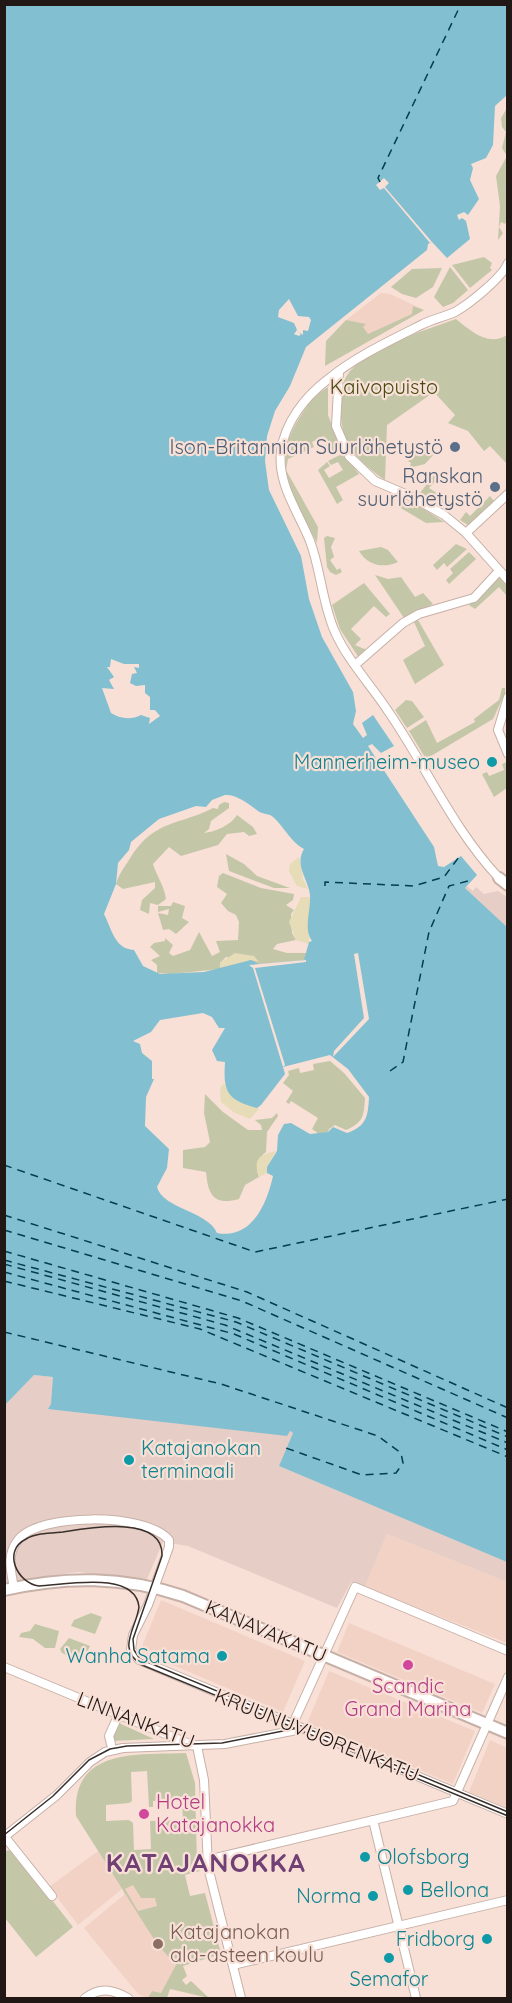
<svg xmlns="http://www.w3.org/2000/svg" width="512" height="2003" viewBox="0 0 512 2003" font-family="Quicksand,sans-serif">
<rect width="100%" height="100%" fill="#f8e0d6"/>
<g fill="#f3d2c6">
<polygon points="381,293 390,294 424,310 368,341 346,320"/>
<polygon points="387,1534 507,1582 507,1643 365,1587"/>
<polygon points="161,1600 305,1661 283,1712 140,1651"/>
<polygon points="349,1623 495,1684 482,1713 337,1652"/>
<polygon points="329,1671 475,1731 453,1784 307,1723"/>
<polygon points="490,1740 507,1748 507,1808 469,1792"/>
<polygon points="98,1851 122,1889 78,1925 49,1887"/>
<polygon points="132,1884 208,1905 221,1954 183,1964 160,1994 153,1991 148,1998 138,1994 84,1928 124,1895 123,1891"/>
</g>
<g fill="#e6cec6">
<polygon points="467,886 473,891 476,887 484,894 498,891 507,897 507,927 465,888"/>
<polygon points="34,1375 53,1377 287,1436 289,1431 293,1433 279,1466 508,1562 507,1582 387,1534 365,1587 351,1582 337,1608 188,1546 163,1542 147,1579 78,1572 5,1583 5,1405"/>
</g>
<g fill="#c3c7a8" fill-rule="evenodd">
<polygon points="507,108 507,220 505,224 501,222 499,227 503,233 498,240 500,206 496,176 507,156 502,148 506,132 502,127 501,118"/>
<polygon points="484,257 492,263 490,268 492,270 470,288 452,265"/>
<polygon points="450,267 468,290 453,303 443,307 434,297"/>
<polygon points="442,268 433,287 416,298 402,294 391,287 412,269"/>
<polygon points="413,306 424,310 325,366 326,341 346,320 366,324 363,327 368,334 412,314"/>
<path d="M456,319C471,331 488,347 507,335V464L490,446L484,451L468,431L448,423L455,415L434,392L387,425L385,480C363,465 343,447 341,418C340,406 339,388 346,377C364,347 424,331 456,319Z"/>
<path d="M328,387V415L340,447L333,451L324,436L312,442L314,447L288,459L286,470L318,527L317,543C296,499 268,465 300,417C307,405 317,393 328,387Z"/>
<polygon points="426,445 434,450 434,454 425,464 409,468 411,463 408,461"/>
<polygon points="344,453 359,474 336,487 343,500 337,504 318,470 327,462 330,466 324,470 329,478 343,470 338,462 331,465 328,461"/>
<polygon points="433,476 440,476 429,488 453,504 448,511 420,493"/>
<polygon points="490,496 494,501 468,525 460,520 466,512 470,516"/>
<polygon points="411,501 444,522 426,523 399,507"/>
<polygon points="327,536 335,538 331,547 334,557 330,560 337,570 340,568 342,572 336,575 330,572 327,567 324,538"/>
<polygon points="456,544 467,549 447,567 444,563 437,570 433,565"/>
<path d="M381,547L388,550L398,562C383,569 367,565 359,551Z"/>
<polygon points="469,552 476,559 449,584 446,580 453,573 450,569"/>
<polygon points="375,575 388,579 401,577 415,597 423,593 433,604 404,618"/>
<polygon points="498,576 507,585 507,596 499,587 475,609 469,605"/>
<polygon points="364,583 390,614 386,617 374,606 351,629 361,639 355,645 367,650 359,658 340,629 332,605"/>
<polygon points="418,620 444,665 415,684 403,660 425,646 414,622"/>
<polygon points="502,688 505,688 505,693 493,719 426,759 409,731 426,720 437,743 475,722 474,719 499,700"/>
<polygon points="406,700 412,701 424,717 407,728 395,710"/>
<polygon points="507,762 507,788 494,797 482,774 487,772 489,776 504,770 502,764"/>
<path d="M224,802L229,803V808L211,821L209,829L204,833C215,832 231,825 237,815L253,827L257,834L249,836L244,832L227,834L218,845L181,856L169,847L153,864C157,877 164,885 166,899L158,905L150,903L149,914L140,910L142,900L155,888V882L123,889L116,884C120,871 126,866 132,855C155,820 180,825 213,808L218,809L219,805Z"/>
<polygon points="226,854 244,864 257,876 290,888 274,888 229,871"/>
<polygon points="223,873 261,888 294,894 293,900 286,905 294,910 291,914 292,933 296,940 277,944 273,949 287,953 308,953 304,960 259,964 226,957 220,963 220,969 171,974 157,973 157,965 151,960 160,956 150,947 154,943 165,941 165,938 173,945 169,953 173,956 190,950 199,932 212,956 220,952 216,941 238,940 239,922 236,915 228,911 221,903 227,894 217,887 219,876"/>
<polygon points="173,902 185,906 182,918 189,922 176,934 169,929 163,930 158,913 168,915 169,909 158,912 158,906 171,906"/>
<path d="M330,1061L344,1073L365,1098C364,1116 363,1123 346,1130L335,1125L329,1129L328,1132L319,1134L312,1129L318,1118L291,1101L289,1104L286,1102L293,1091L283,1083L289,1075L288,1071L299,1068L300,1073L314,1070L313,1064Z"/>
<path d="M205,1094L223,1112L248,1130H262L261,1125L255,1120L272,1118L277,1113L278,1116L267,1132L266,1152C257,1159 255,1167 259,1177L245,1185L239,1199C214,1206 208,1195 206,1172L183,1168V1150L205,1147L210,1142L204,1113Z"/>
<polygon points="91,1613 102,1617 95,1634 71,1626 74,1620"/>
<polygon points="35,1624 59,1631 55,1648 45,1648 33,1639 19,1637 21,1633 30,1631"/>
<polygon points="69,1638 90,1646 86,1654 71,1657 62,1653 60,1649"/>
<polygon points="119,1723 154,1739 111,1741"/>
<path d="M186,1753L195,1783L197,1865L200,1871L185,1875L190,1896L205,1893L221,1954L183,1966L187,1976L182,1980L186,1985L191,1981L209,1998L170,1989L167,1998H148L152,1991L161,1993L176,1965L157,1944L76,1816C71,1747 139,1755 186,1753ZM147,1771L149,1807H153V1801L182,1800L183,1820L150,1821L151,1849L134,1850L133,1823L129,1820L106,1821V1805L129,1803L132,1801L131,1772ZM133,1885L141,1898H155L157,1906L138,1911L125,1889Z"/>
<polygon points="13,1850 73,1927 36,1957 5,1918 4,1851"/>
</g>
<g fill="#e6dcb7">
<polygon points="299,857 303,879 308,889 297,886 289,871 290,864"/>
<polygon points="301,897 310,897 309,944 296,940 289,922"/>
<polygon points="235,953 254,956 259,962 251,960 220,969 220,963"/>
<path d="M224,1083C230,1100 243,1102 259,1109L250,1119L235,1113L221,1102L220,1088Z"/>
<path d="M276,1151L267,1167V1173L259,1177C252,1157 261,1155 276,1151Z"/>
</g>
<path fill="#82bfd1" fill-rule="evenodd" d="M5,5H507V95L495,106L493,145L486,158L471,164L473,168L470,180L479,199L468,215L464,212L457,215L459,220L462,218L466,221L470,239L447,258L432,242L428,244L427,250L306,347L290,386L275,411L267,436L265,461L269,490L301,556L309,599L322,637L353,692L356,711L353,724L363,738L367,735L362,723L373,715L394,746L381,753L372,744L368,746L434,847L438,866L444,867L461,856L477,875L465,888L507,927V1562L279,1466L293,1433L290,1431L287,1436L48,1409L51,1404L53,1377L34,1375L5,1405ZM289,299L298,316L309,317L311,320L308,331L303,330V335L298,331L301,334L299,336L294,334L297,330L294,323L278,317L279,310ZM111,659L124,664H139V668L134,667L137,673L132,674L130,683L136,686L145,685V693L150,697V710H155L160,716L149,724L150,718L141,715C131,720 121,719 111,713L102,688L114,689L109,680L114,677L107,667H110ZM225,795C236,794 249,804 258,811C262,814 268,814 270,815C281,821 289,841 304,849C294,866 308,878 310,895C311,911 303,929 312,941L309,942L304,960L259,964L251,960L204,972L160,974L143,966L134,950C115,949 112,930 104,914L116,884L118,863L129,850L131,842L159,819L196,806L206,807L212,800ZM203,1013L212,1017L219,1028H225L212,1050L217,1061L225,1062C223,1092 227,1100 257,1108L261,1105L285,1074L283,1067L330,1055L348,1069L369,1097C368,1116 367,1126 347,1133L333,1127L328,1132L310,1134L291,1123L284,1124L278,1135L277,1151L267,1167V1173L273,1176C267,1203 252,1240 217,1233C208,1211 163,1209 157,1187L167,1168L169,1149L145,1126L146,1097L154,1079H152V1061L142,1053L140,1044L133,1041L151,1032L160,1020Z"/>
<g fill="#f8e0d6">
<polygon points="384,178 389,183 385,187 432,242 430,243 384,188 380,190 376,185"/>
<polygon points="358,953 369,1019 333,1057 334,1051 364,1018 354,954"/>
<polygon points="306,960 306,962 255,968 285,1065 283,1067 253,968 249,965"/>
</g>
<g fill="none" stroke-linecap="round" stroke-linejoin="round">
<g stroke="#033e4b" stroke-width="1.5" stroke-dasharray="8 6" stroke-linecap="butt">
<polyline points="380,182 378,178 461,4"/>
<polyline points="325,886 325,882 414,886 444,877 459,857"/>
<polyline points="390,1071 403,1062 429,932 449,886 472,880"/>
<polyline points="4,1165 255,1252 508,1199"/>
<polyline points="4,1215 247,1292 508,1408"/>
<polyline points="4,1230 242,1301 508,1418"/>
<polyline points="4,1251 238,1318 508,1432"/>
<polyline points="4,1260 236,1322 508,1437"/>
<polyline points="4,1264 225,1325 508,1443"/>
<polyline points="4,1272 234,1334 508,1450"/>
<polyline points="4,1281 200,1329 508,1457"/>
<polyline points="4,1332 221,1384 378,1436 401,1453 403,1463 396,1473 362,1475 286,1448"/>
</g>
<g stroke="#c7b0a7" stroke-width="10">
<g id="street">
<polyline points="339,371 336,426 349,456 375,481 410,496 444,515 466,533 508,580"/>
<polyline points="466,533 508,494"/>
<polyline points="355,665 403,623 419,614 474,598 499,571"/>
<polyline points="508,697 498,730 508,754"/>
<path d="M499,878C453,829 426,766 388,711C371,685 348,661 335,632C322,603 321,570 310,541C298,511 277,484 281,451C285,422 305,397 327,380C355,357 389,341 421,325C432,319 444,317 455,312C469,304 502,278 508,263"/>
<path d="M14,1588C11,1571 6,1555 18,1540C38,1513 146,1512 169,1540V1547L148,1605L133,1635L131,1650L139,1660L508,1814"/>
<polyline points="4,1667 192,1745"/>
<polyline points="291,1728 355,1587 508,1651"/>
<polyline points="111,1744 109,1736 119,1714"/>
<polyline points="197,1746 204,1780 208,1867 241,1998"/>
<polyline points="373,1820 416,1998"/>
<polyline points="4,1837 57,1795 90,1762 105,1752 123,1748 225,1744 302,1729"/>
<polyline points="5,1837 52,1896"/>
<polyline points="207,1860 453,1801 508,1677"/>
<polyline points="233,1965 508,1900"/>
<path d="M85,1998C100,1987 112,1989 128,1998"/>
</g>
</g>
<g stroke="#c7b0a7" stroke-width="14">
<g id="secondary">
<polyline points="499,878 508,885"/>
<path d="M4,1590C66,1576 123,1576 183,1596L508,1733"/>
</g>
</g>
<use href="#street" stroke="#fff" stroke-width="8"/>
<use href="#secondary" stroke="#fff" stroke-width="10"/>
<g stroke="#3a2f2b" stroke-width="1.5">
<path d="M508,1812L140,1659L134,1650L133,1639L162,1556C164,1514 88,1528 63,1532C51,1533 36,1533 26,1539C2,1551 17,1583 39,1586C65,1585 135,1570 139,1607C136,1629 116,1649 142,1665L508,1816"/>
<polyline points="4,1835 53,1796 89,1760 110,1749 127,1746 222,1743 298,1728"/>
</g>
</g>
<g fill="#5c6f8a" stroke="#f8e0d6" stroke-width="2">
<circle cx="455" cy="447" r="6"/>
<circle cx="495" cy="487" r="6"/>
</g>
<g fill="#0f9aa8" stroke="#f8e0d6" stroke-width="2">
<circle cx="492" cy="762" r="6"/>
<circle cx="129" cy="1460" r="6"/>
<circle cx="222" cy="1656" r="6"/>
<circle cx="365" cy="1857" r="6"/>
<circle cx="408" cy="1890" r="6"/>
<circle cx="373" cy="1896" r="6"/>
<circle cx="487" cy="1939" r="6"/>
<circle cx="389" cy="1958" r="6"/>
</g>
<g fill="#d1479c" stroke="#f8e0d6" stroke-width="2">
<circle cx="408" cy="1665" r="6"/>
<circle cx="144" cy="1814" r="6"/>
</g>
<circle fill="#8d6e63" stroke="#f8e0d6" stroke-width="2" cx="158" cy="1944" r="6"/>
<g text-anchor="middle" stroke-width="4.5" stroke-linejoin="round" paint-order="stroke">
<g font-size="20" fill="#464a10" stroke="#f8e0d6">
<text x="384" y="394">Kaivopuisto</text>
</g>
<g font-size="20" fill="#4e5e75" stroke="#f8e0d6" text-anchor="end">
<text x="443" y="454">Ison-Britannian Suurlähetystö</text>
<text x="483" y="483">Ranskan<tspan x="483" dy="23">suurlähetystö</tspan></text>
</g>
<g font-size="20" fill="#0d838f" stroke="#f8e0d6" text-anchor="end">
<text x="480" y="769">Mannerheim-museo</text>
<text x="141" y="1455" text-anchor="start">Katajanokan<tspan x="141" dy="23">terminaali</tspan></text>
<text x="210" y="1663">Wanha Satama</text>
<text x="377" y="1864" text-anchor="start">Olofsborg</text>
<text x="420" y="1897" text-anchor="start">Bellona</text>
<text x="361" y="1903">Norma</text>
<text x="475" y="1946">Fridborg</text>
<text x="389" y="1986" text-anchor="middle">Semafor</text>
</g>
<g font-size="20" fill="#211815" stroke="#f8e0d6">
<text transform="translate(266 1631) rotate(23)" y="7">KANAVAKATU</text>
<text transform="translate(136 1720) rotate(21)" y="7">LINNANKATU</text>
<text transform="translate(317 1735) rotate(22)" y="7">KRUUNUVUORENKATU</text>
</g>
<g font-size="20" fill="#b23c85" stroke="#f8e0d6">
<text x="408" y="1693">Scandic<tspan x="408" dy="23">Grand Marina</tspan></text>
<text x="156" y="1809" text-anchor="start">Hotel<tspan x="156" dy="23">Katajanokka</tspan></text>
</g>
<g font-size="20" fill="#785e54" stroke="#f8e0d6" text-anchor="start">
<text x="170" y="1939">Katajanokan<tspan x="170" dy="23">ala-asteen koulu</tspan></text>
</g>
<g font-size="26" font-weight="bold" letter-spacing="1.5" fill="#714175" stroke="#f8e0d6">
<text x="206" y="1872">KATAJANOKKA</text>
</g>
</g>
<rect width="512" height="2003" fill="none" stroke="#211815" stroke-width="12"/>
</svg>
